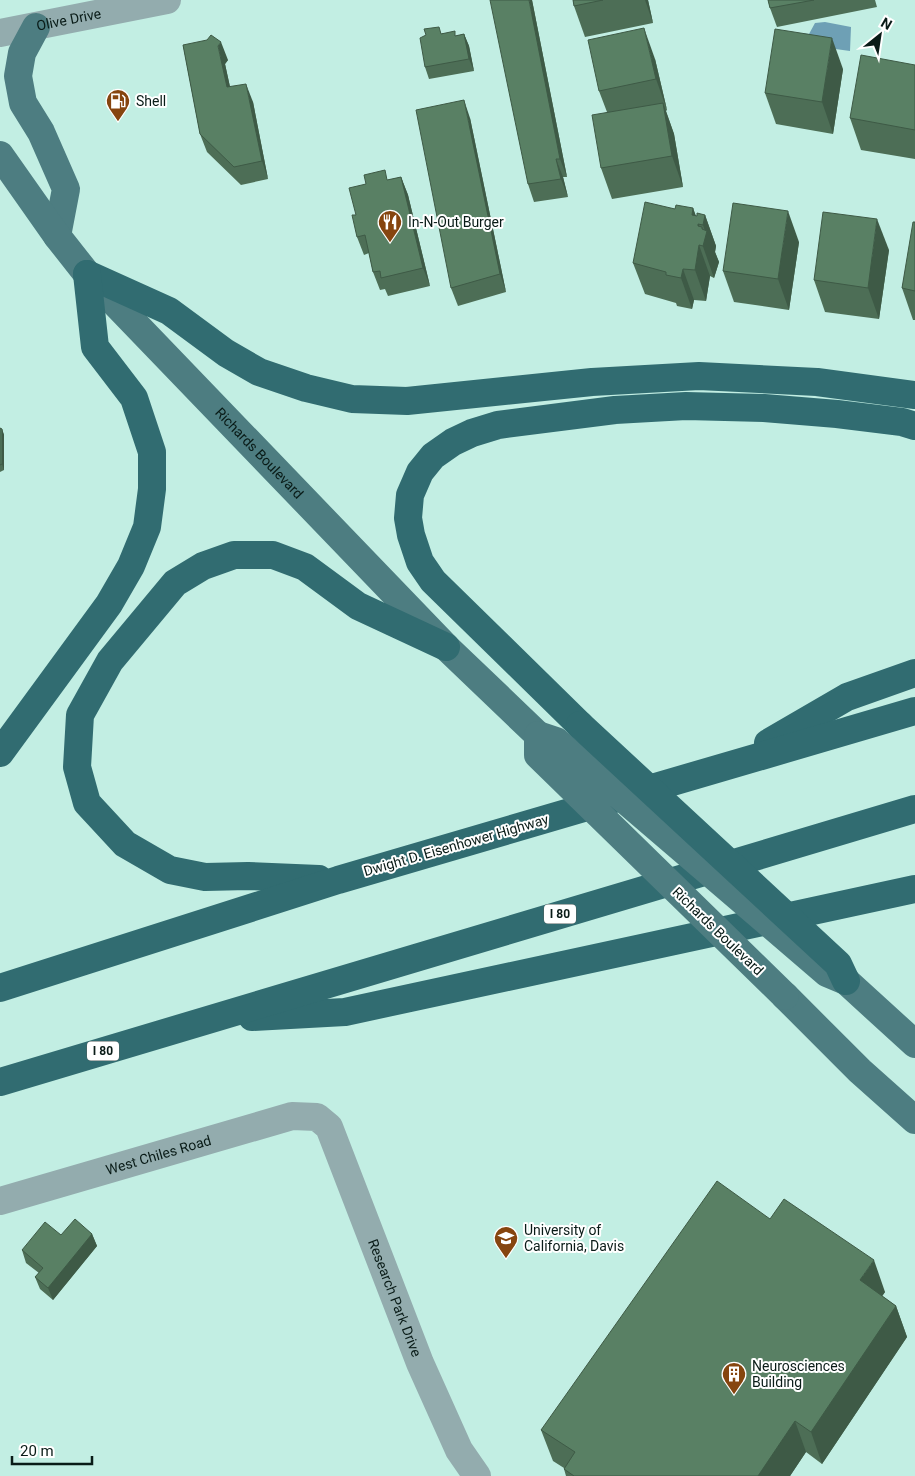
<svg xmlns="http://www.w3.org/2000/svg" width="915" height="1476" viewBox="0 0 915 1476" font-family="Roboto,sans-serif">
<rect width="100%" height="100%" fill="#c2eee3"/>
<polygon fill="#6ea0b5" points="825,22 851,27 850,51 792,43 800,33 809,34 815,23"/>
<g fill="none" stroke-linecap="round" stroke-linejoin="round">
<g stroke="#93acae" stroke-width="28">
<path id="s1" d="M0,33L167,0"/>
<path id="s2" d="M0,1201L292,1116L317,1117L329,1127L420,1363L459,1450L477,1476"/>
</g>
<g stroke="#4d7d81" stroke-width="28">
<polyline points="36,27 22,53 18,76 23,103 41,132 66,189 57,236"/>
<path id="s3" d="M0,155L57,236L87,274L446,647L538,735"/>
<polyline points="846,981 915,1044"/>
<polyline points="785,996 860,1071 915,1120"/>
</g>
<g stroke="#316c71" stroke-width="28">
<polyline points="87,274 169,311 226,353 259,372 306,388 352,399 407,401 592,382 699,376 817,382 915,395"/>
<polyline points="580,725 433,581 420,562 411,535 408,518 410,495 420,472 433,456 453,442 472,433 498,425 615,410 686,406 764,408 837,414 902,422 915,426"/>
<polyline points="768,743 847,697 915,673"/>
<polyline points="0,753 109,604 131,566 147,527 152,489 152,452 134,398 95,347 87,274"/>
<polyline points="319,879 248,876 205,877 170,870 125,844 87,803 77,767 80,715 110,661 175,583 203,566 234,555 273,555 305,567 358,606 446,647"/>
<polyline points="0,988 338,880 915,711"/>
<polyline points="252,1017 345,1012 915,889"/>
<polyline points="0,1082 915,809"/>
</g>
<polyline stroke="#4d7d81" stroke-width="28" points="785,996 538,755 538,735 556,741 827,973 846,981"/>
<polyline stroke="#316c71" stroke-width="28" points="580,725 838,964 846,981"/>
</g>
<g fill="#4d6e56">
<polygon points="532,0 567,177 563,177 568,197 534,202 528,184"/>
<polygon points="573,0 648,0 653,23 585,37 574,6"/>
<polygon points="768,0 875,0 877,7 777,27 770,8"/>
<polygon points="442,33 456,36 464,34 469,46 474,71 429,79 425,67"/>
<polygon points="183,45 228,60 225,64 230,87 253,102 268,179 241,185 207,152 200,134"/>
<polygon points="655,59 667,110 666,111 674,134 683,187 612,199 601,168 607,112 599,91"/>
<polygon points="915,65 915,159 861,150 850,118"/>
<polygon points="843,69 833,134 776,124 765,93"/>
<polygon points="470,118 506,292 458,306 451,288"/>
<polygon points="401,177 408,195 430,286 388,296 385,289 380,290 373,272 369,253 364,255 357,237 356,215 388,180"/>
<polygon points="693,208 696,216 705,215 716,246 715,252 719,262 714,278 710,276 706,301 694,300 692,309 677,306 676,303 645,294 633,263 675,209"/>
<polygon points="915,222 915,320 913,320 902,288"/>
<polygon points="799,242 789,310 734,302 723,271"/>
<polygon points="889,250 879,319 825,312 814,280"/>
<polygon points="0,428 2,429 4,435 4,470 0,472"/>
<polygon points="770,1219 885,1292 882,1296 896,1306 907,1337 822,1464 806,1452 790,1476 566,1476 564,1469 564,1468 553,1461 541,1430"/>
<polygon points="92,1234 97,1246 53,1300 40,1289 35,1277 39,1273 26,1263 22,1250 61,1235"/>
</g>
<g fill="#3e5a46">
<polygon points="529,0 532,0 567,177 560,159"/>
<polygon points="645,0 648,0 653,23"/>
<polygon points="644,28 655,59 667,110 656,79"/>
<polygon points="464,34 469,46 474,71 469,59"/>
<polygon points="832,38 843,69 833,134 822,102"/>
<polygon points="221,42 228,60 225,64 234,105 227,87 218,46"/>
<polygon points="246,84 253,102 268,179 262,161"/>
<polygon points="464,100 470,118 506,292 500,274"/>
<polygon points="663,103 674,134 683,187 672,156"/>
<polygon points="556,159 563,177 568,197 561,179"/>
<polygon points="401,177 408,195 430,286 423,268"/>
<polygon points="693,208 704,241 702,227 705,238 706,234 703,225 705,215 716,246 715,252 719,262 714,278 692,215"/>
<polygon points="788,211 799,242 789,310 778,279"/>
<polygon points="877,219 889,250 879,319 868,288"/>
<polygon points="699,245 710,276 706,301 695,270"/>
<polygon points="683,269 694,300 692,309 681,278"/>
<polygon points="2,429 4,435 4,470 2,464"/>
<polygon points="92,1234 97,1246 53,1300 48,1288"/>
<polygon points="874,1260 885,1292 871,1312 860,1280"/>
<polygon points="896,1306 907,1337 822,1464 811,1432"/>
<polygon points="795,1421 806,1452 790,1476 758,1476"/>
</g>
<g fill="#598064" stroke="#3e5a46">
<polygon points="490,0 529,0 560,159 556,159 561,179 528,184"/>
<polygon points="573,0 603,0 574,6"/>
<polygon points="768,0 814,0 770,8"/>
<polygon points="439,27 441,34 455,31 455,36 464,34 469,59 425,67 420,38 426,35 424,29"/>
<polygon points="644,28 656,79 599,91 588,40"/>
<polygon points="775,29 832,38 822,102 765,93"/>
<polygon points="211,35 221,42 218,46 227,87 246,84 262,161 234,167 200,134 183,45 207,40"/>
<polygon points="861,55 915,65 915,130 850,118"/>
<polygon points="464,100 500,274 451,288 416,110"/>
<polygon points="663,103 672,156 601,168 592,115"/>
<polygon points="385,170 387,180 401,177 423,268 381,278 380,271 373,272 365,235 357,237 352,215 356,215 349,188 366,184 364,175"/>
<polygon points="645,202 675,209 676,205 693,208 692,215 697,216 697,213 705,215 703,225 698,224 698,226 702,227 702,229 707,231 703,246 699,245 695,270 683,269 681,278 666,275 666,272 633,263"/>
<polygon points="733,203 788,211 778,279 723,271"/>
<polygon points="823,212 877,219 868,288 814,280"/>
<polygon points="913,222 915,222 915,291 902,288"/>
<polygon points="0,428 2,429 2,464 0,465"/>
<polygon points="717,1181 770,1219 784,1199 874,1260 860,1280 896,1306 811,1432 795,1421 758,1476 574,1476 564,1469 575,1452 541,1430"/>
<polygon points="75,1219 92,1234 48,1288 35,1277 43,1268 22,1250 45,1222 61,1235"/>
</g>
<defs>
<g id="fuel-pin" transform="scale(1.25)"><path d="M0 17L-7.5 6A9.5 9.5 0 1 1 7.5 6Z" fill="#86450f" stroke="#fff"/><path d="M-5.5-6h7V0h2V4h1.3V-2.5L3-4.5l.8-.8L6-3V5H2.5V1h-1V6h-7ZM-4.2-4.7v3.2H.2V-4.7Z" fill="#fff"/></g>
<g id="restaurant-pin" transform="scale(1.25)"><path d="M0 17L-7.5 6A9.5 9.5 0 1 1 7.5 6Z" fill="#86450f" stroke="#fff"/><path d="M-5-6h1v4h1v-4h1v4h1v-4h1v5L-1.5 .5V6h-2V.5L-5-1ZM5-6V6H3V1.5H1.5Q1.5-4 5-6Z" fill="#fff"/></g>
<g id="university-pin" transform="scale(1.25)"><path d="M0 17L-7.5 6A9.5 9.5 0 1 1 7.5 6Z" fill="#86450f" stroke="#fff"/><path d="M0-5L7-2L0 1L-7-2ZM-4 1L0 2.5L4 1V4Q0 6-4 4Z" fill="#fff"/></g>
<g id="building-pin" transform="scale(1.25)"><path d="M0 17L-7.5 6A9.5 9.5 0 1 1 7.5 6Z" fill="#86450f" stroke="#fff"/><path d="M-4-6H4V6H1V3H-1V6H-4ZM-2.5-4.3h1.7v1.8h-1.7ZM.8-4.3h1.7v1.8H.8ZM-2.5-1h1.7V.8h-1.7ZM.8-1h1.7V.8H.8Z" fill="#fff"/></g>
</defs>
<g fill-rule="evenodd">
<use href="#fuel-pin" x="118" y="101"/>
<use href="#restaurant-pin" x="390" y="222"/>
<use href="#university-pin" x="506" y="1238"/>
<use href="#building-pin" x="734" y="1374"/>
</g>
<g text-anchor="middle" stroke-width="4" stroke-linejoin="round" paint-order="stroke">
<g fill="#fff" stroke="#535f5d" stroke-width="1">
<rect x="544" y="904.5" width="32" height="19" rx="4"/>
<rect x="87" y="1041.5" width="32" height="19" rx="4"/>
</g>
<g font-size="12" font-weight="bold" fill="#091b17">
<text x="560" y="918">I 80</text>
<text x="103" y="1055">I 80</text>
</g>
<g font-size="14" fill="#091b17" stroke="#fff">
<text dy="5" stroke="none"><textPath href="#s1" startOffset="70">Olive Drive</textPath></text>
<text dy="5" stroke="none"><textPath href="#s3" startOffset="396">Richards Boulevard</textPath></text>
<text transform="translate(456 845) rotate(-16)" y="5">Dwight D. Eisenhower Highway</text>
<text transform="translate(718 931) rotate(44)" y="5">Richards Boulevard</text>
<text dy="5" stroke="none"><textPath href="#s2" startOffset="165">West Chiles Road</textPath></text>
<text dy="5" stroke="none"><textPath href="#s2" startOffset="528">Research Park Drive</textPath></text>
</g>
<g font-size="14" fill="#091b17" stroke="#fff" text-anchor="start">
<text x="136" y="106">Shell</text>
<text x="408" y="227">In-N-Out Burger</text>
<text x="524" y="1235">University of<tspan x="524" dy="16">California, Davis</tspan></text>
<text x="752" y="1371">Neurosciences<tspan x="752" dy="16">Building</tspan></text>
</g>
</g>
<g transform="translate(880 35) rotate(30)" stroke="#ffffff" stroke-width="4" paint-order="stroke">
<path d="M0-4L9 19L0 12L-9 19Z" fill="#091b17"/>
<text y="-8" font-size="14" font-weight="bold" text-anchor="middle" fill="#091b17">N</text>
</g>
<path d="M12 1456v8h80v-8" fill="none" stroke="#091b17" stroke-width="2.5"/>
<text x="20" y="1456" font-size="15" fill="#091b17" stroke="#ffffff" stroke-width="4" paint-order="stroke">20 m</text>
</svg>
